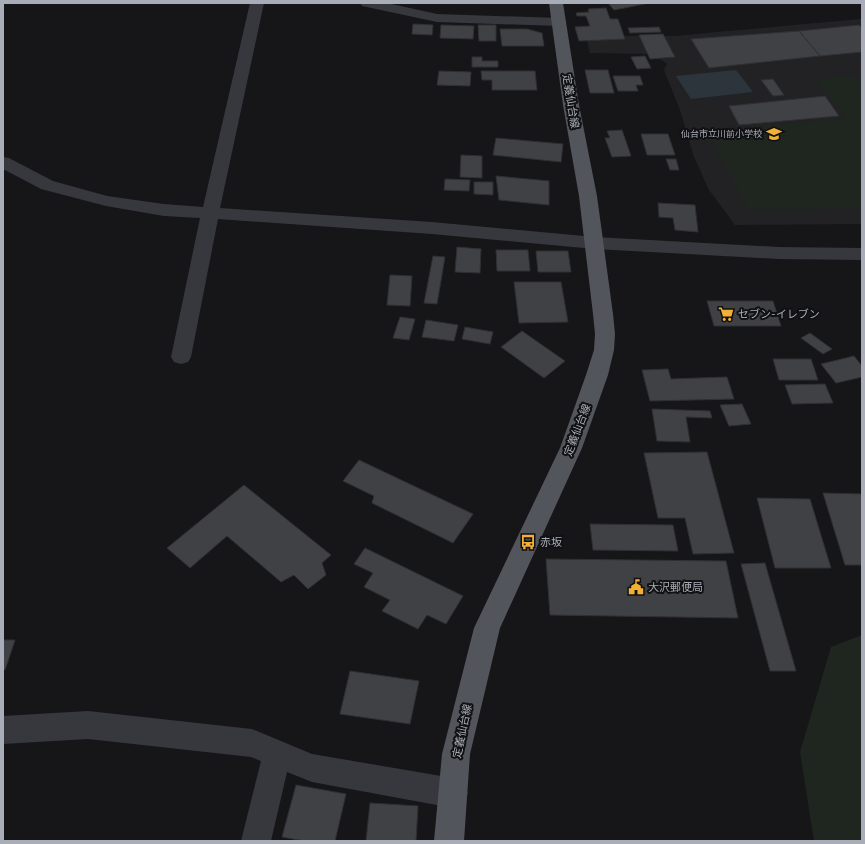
<svg xmlns="http://www.w3.org/2000/svg" width="865" height="844" viewBox="0 0 865 844" font-family="Mulish,'Noto Sans JP',sans-serif">
<rect width="100%" height="100%" fill="#161618"/>
<polygon fill="#222225" points="860,19 862,19 862,224 735,225 709,190 694,157 680,110 664,70 667,64 654,54 590,53 586,36 674,36"/>
<g fill="#1e261f">
<polygon points="850,74 862,86 862,208 748,210 708,132 847,118 816,82"/>
<polygon points="862,635 862,841 814,841 800,752 831,647"/>
</g>
<polygon fill="#2c353c" points="736,70 753,92 691,99 676,76"/>
<g fill="#404145" stroke="#303034">
<polygon points="608,3 650,3 614,10"/>
<polygon points="606,8 610,19 618,19 625,39 579,41 575,27 590,26 586,16 577,16 576,13 589,12 588,9"/>
<polygon points="413,24 433,25 432,35 412,34"/>
<polygon points="441,25 474,26 473,39 440,38"/>
<polygon points="478,25 496,25 496,41 479,41"/>
<polygon points="859,25 862,28 862,52 820,56 799,31"/>
<polygon points="659,27 661,32 630,33 628,28"/>
<polygon points="500,29 527,29 542,33 544,46 502,46"/>
<polygon points="799,31 820,56 709,68 691,39"/>
<polygon points="663,34 675,57 650,59 639,35"/>
<polygon points="645,56 651,68 637,69 631,57"/>
<polygon points="472,57 482,57 482,61 498,61 498,67 472,67"/>
<polygon points="585,70 608,70 614,93 590,93"/>
<polygon points="439,71 471,72 470,86 437,85"/>
<polygon points="481,71 535,71 537,90 492,90 492,80 482,80"/>
<polygon points="613,76 640,76 643,85 636,85 638,91 618,91"/>
<polygon points="773,79 784,95 773,96 761,80"/>
<polygon points="825,96 839,116 739,125 729,106"/>
<polygon points="622,130 631,156 612,157 605,138 610,138 607,131"/>
<polygon points="641,134 668,134 675,155 647,155"/>
<polygon points="496,138 563,144 561,162 493,155"/>
<polygon points="461,155 482,156 482,178 460,177"/>
<polygon points="666,159 676,159 679,170 670,170"/>
<polygon points="496,176 549,181 549,205 499,200"/>
<polygon points="445,179 470,180 469,191 444,190"/>
<polygon points="474,182 493,182 493,195 474,194"/>
<polygon points="658,203 695,205 698,232 675,230 673,218 659,217"/>
<polygon points="457,247 481,249 480,273 455,272"/>
<polygon points="496,250 528,250 530,271 497,271"/>
<polygon points="536,251 568,251 571,272 538,272"/>
<polygon points="433,256 445,257 437,304 424,303"/>
<polygon points="390,275 412,276 410,306 387,305"/>
<polygon points="514,282 561,282 568,322 519,323"/>
<polygon points="707,301 773,301 781,326 714,326"/>
<polygon points="400,317 415,319 409,340 393,338"/>
<polygon points="426,320 458,325 454,341 422,337"/>
<polygon points="465,327 493,332 490,344 462,339"/>
<polygon points="522,331 565,361 544,378 501,347"/>
<polygon points="810,333 832,349 823,354 801,338"/>
<polygon points="854,356 862,366 862,377 836,383 821,364"/>
<polygon points="773,359 811,359 818,380 779,380"/>
<polygon points="668,369 671,379 727,377 734,399 650,401 642,370"/>
<polygon points="825,384 833,403 792,404 785,385"/>
<polygon points="742,404 751,424 729,426 720,405"/>
<polygon points="652,409 710,411 712,418 686,417 690,442 657,441"/>
<polygon points="707,452 734,553 693,554 685,518 658,518 644,453"/>
<polygon points="359,460 473,514 453,543 372,503 374,496 343,481"/>
<polygon points="244,485 331,555 322,563 326,575 308,589 294,575 281,582 227,536 190,568 167,548"/>
<polygon points="823,493 862,494 862,565 845,565"/>
<polygon points="757,498 810,499 831,568 775,568"/>
<polygon points="590,524 673,525 678,551 593,550"/>
<polygon points="365,548 463,596 446,624 427,615 418,629 382,611 390,600 364,587 373,573 354,564"/>
<polygon points="546,559 726,561 738,618 550,615"/>
<polygon points="765,563 796,671 770,671 741,564"/>
<polygon points="3,640 15,640 5,670 3,669"/>
<polygon points="350,671 419,681 410,724 340,714"/>
<polygon points="296,785 346,794 335,841 304,841 282,837"/>
<polygon points="370,803 418,806 416,841 366,841"/>
</g>
<g fill="none" stroke-linecap="round" stroke-linejoin="round">
<g fill="#37383d" fill-rule="evenodd">
<polygon points="250,3 264,3 220,208 432,222 595,237 779,247 862,248 862,260 779,259 595,249 432,234 218,219 191,357 188,362 181,364 174,362 171,357 200,218 164,216 106,206 41,189 3,169 3,157 9,158 53,181 107,196 164,204 203,207"/>
<polygon points="360,3 387,3 437,14 559,18 564,19 566,22 564,25 559,26 437,22 362,6"/>
<polygon points="88,711 252,729 312,754 453,778 463,783 468,793 463,803 453,808 312,782 287,772 271,841 241,841 261,761 251,757 88,739 3,744 3,716"/>
</g>
<polygon fill="#53555c" fill-rule="evenodd" points="549,3 563,3 579,105 597,196 613,314 615,334 614,350 608,375 582,448 500,628 470,754 464,841 434,841 442,754 474,628 560,448 586,375 594,350 595,334 593,314 579,196 563,105"/>
</g>
<defs>
<g id="school-bare" transform="scale(1.2)"><path d="M0-5L7-2L0 1L-7-2ZM-4 1L0 2.5L4 1V4Q0 6-4 4Z" fill="#f2b134" stroke="#111113" stroke-width="2.5" paint-order="stroke"/></g>
<g id="supermarket-bare" transform="scale(1.2)"><path d="M-6-5.5h2.5l.6 2H6L4.5 2H-2.5L-4.4-4H-6ZM-1.5 3.2a1.3 1.3 0 1 0 .1 0ZM3 3.2a1.3 1.3 0 1 0 .1 0Z" fill="#f2b134" stroke="#111113" stroke-width="2.5" paint-order="stroke"/></g>
<g id="bus-bare" transform="scale(1.2)"><path d="M-5-6H5V4H4V6H2V4H-2V6H-4V4H-5ZM-3.5-4V0h7V-4ZM-3.5 1.2v1.5H-2V1.2ZM2 1.2v1.5H3.5V1.2Z" fill="#f2b134" stroke="#111113" stroke-width="2.5" paint-order="stroke"/></g>
<g id="civic-bare" transform="scale(1.2)"><path d="M-.6-6.5H3V-4.5H.6V-3L4-1V1h2V6H-6V1h2V-1L-.6-3ZM-1.2 2.5V6h2.4V2.5Z" fill="#f2b134" stroke="#111113" stroke-width="2.5" paint-order="stroke"/></g>
</defs>
<g fill-rule="evenodd">
<use href="#school-bare" x="774" y="134"/>
<use href="#supermarket-bare" x="726" y="314"/>
<use href="#bus-bare" x="528" y="542"/>
<use href="#civic-bare" x="636" y="587"/>
</g>
<g text-anchor="middle" stroke-width="4" stroke-linejoin="round" paint-order="stroke">
<g font-size="9" fill="#a8adb8" stroke="#111113" text-anchor="end">
<text x="762" y="137">仙台市立川前小学校</text>
</g>
<g font-size="11" fill="#a8adb8" stroke="#111113">
<text transform="translate(571 101) rotate(81)" y="4">定義仙台線</text>
<text transform="translate(577 430) rotate(-69)" y="4">定義仙台線</text>
<text transform="translate(462 731) rotate(-78)" y="4">定義仙台線</text>
</g>
<g font-size="11" fill="#a8adb8" stroke="#111113" text-anchor="start">
<text x="738" y="318">セブン-イレブン</text>
<text x="540" y="546">赤坂</text>
<text x="648" y="591">大沢郵便局</text>
</g>
</g>
<rect width="865" height="844" fill="none" stroke="#a8adb8" stroke-width="8"/>
</svg>
